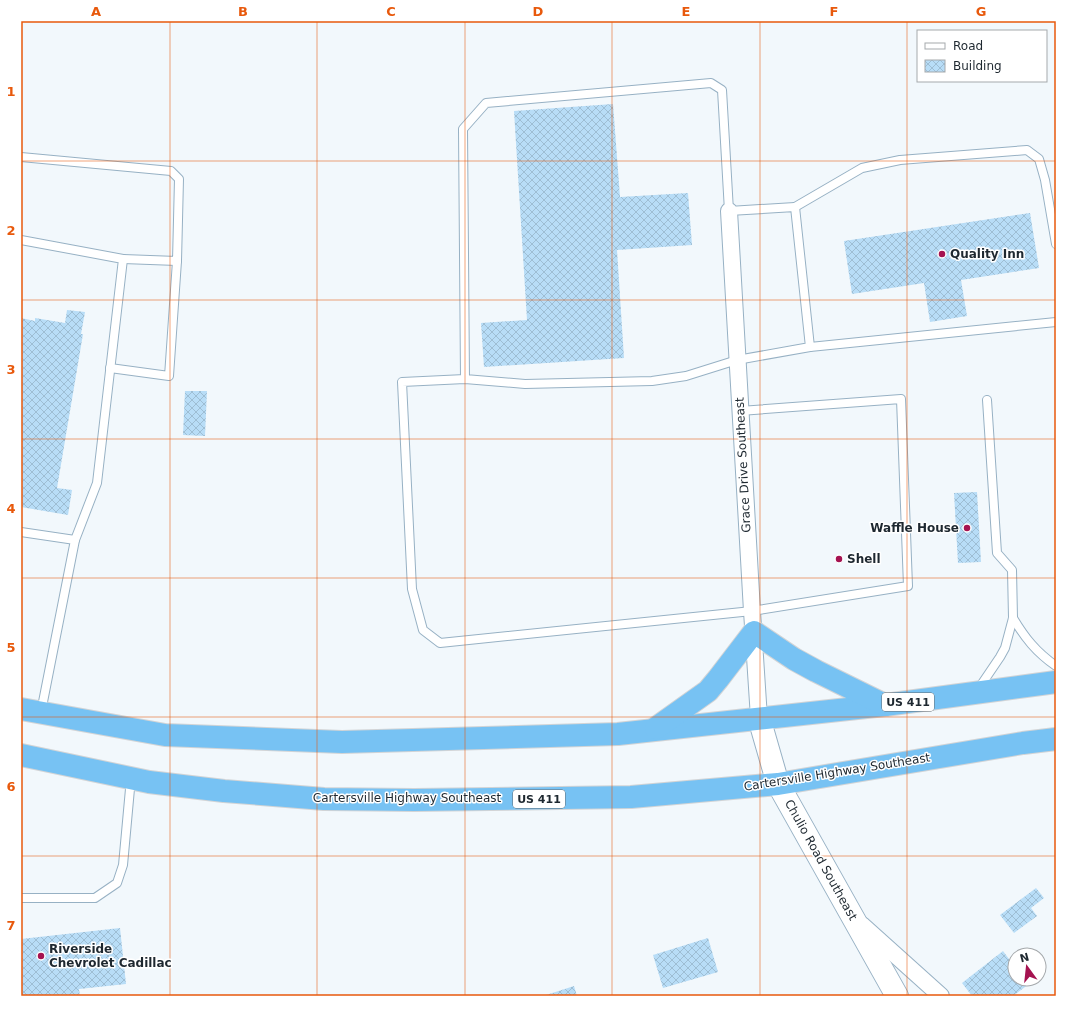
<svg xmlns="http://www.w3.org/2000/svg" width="1077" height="1017" viewBox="0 0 1077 1017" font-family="'DejaVu Sans',sans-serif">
<defs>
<pattern id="building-cross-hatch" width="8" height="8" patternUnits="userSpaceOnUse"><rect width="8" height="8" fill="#b8ddf7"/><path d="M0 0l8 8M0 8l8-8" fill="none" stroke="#9ebed4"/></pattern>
</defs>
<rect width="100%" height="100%" fill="#f2f8fc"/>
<g fill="url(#building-cross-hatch)">
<polygon points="613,104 620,197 688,193 692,245 617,250 624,358 484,367 481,323 527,320 514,111"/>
<polygon points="1030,213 1039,268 961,280 967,316 930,322 924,283 852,294 844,241"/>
<polygon points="67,310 85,312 81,334 83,334 57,488 72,490 68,515 21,507 21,318 35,321 35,318 65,323"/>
<polygon points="185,391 207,391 205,436 183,435"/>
<polygon points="977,492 981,562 958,563 954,493"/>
<polygon points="1036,888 1044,898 1031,908 1037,916 1014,933 1000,915"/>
<polygon points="120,928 126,984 79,989 80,996 21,996 21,939"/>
<polygon points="708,938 718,972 663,988 653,955"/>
<polygon points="1003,951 1015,967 1015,979 1025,979 1029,984 1013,996 972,996 962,983"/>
<polygon points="574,986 577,996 543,996"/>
</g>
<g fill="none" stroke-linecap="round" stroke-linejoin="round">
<g stroke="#97b1c4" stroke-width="10">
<g id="lane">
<polyline points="21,157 171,171 179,179 177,261 123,259"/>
<polyline points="795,207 862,168 900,160 1027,150 1039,159 1045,180 1056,244"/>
<polyline points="21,240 123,259 97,483 75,540"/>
<polyline points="810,347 1056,322"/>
<polyline points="110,368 169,376 177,261"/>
<polyline points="465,379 463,129 486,103 711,83 722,90 729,211 795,207 810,347 737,360 686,376 652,381 525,384 465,379 402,382 412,589 423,630 440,643 752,611 908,586 901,399 740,411"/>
<polyline points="21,532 75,540 41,712"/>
<path d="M1013,618C1025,638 1036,652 1056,666"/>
<polyline points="979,688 1000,657 1005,648 1013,618 1012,570 997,553 987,400"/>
<polyline points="21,898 95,898 117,883 123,865 131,778"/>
</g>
</g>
<g stroke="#97b1c4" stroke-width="18">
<g id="street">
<polyline points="729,211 752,611 759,718"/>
<polyline points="862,925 941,996"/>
</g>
</g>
<g stroke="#97b1c4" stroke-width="24">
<polyline id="secondary" points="759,718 778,784 897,996"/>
</g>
<g stroke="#d2d4d6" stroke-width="24">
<g id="highway">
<polyline points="21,709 165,735 342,742 618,734 885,705 1056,682"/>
<polyline points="656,728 708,691 718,679 754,632 794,659 816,671 885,705"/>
<polyline points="21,755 149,782 224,791 324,799 414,800 631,797 778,784 1023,743 1056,739"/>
</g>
</g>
<use href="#lane" stroke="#fff" stroke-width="8"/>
<use href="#street" stroke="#fff" stroke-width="16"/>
<use href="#secondary" stroke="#fff" stroke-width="22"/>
<use href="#highway" stroke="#77c2f3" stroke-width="22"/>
</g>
<path fill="none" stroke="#e8590c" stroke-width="1" stroke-opacity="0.55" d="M170,21V996M317,21V996M465,21V996M612,21V996M760,21V996M907,21V996M21,161H1056M21,300H1056M21,439H1056M21,578H1056M21,717H1056M21,856H1056"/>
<g fill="#a51250" stroke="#fff" stroke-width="1.5">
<circle cx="942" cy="254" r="4"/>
<circle cx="967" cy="528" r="4"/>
<circle cx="839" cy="559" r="4"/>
<circle cx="41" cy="956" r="4"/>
</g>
<g text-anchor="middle" stroke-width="3" stroke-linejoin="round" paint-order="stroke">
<g fill="#fff" stroke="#62686e" stroke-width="1">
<rect x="882" y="693" width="52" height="18" rx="3"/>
<rect x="513" y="790" width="52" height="18" rx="3"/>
</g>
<g font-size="11" font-weight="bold" fill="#1e2830">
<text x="908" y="706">US 411</text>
<text x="539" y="803">US 411</text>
</g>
<g font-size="12" font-weight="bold" fill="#1e2830" stroke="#fff" text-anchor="start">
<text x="950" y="258">Quality Inn</text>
<text x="959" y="532" text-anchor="end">Waffle House</text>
<text x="847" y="563">Shell</text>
<text x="49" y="953">Riverside<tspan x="49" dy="14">Chevrolet Cadillac</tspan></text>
</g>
<g font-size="12" fill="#1e2830" stroke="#fff">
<text transform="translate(743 465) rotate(-93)" y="4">Grace Drive Southeast</text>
<text transform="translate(837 772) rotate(-9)" y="4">Cartersville Highway Southeast</text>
<text x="407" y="802">Cartersville Highway Southeast</text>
<text transform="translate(821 860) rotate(61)" y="4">Chulio Road Southeast</text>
</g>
</g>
<rect width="1077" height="1017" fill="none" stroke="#ffffff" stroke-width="44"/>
<rect x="917" y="30" width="130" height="52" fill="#ffffff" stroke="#a5a9ac"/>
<rect x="925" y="43" width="20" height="6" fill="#ffffff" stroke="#a5a9ac"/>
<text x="953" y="50" font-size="12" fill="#1e2830">Road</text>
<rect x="925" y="60" width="20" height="12" fill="url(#building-cross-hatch)" stroke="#a5a9ac"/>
<text x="953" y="70" font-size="12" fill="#1e2830">Building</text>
<g transform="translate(1027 967) rotate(345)"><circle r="19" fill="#ffffff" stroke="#a5a9ac"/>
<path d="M0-3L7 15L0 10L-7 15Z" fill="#a51250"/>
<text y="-6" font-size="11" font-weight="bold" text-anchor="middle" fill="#1e2830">N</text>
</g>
<rect x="22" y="22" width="1033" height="973" fill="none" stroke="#e8590c" stroke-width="1.5"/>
<g font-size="13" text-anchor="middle" font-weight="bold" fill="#e8590c">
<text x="96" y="16">A</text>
<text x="243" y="16">B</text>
<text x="391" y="16">C</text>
<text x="538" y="16">D</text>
<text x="686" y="16">E</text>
<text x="834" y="16">F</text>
<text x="981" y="16">G</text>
<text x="11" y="96">1</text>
<text x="11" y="235">2</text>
<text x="11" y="374">3</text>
<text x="11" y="513">4</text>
<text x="11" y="652">5</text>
<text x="11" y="791">6</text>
<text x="11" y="930">7</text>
</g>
</svg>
